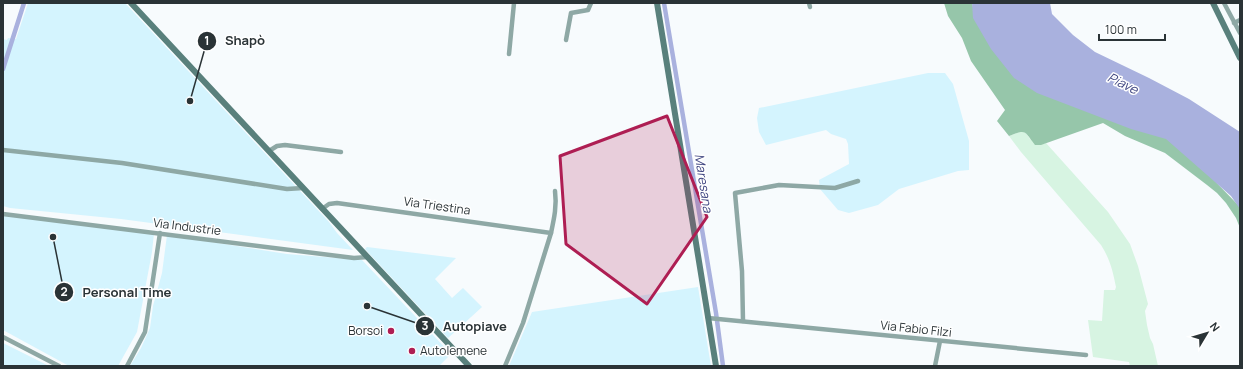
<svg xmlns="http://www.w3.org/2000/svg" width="1243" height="369" viewBox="0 0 1243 369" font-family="Manrope,sans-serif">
<rect width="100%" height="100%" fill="#f7fbfd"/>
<g fill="#d4f4fe">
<polygon points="28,3 125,3 329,222 337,233 353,250 121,219 10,208 3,206 3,39 7,40 8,38 16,39"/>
<polygon points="928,73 945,73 953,84 969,141 969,170 958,171 899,189 878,205 849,213 838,210 820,189 819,180 849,164 848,144 846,139 831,134 826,130 766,145 759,132 757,118 759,108"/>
<polygon points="3,215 154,233 152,252 137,332 118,366 69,366 3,330"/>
<polygon points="167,235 287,254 362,260 451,354 439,366 130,366 141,348 150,328 153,306 162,273"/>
<polygon points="367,247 456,258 435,279 452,298 463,288 482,307 448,338 365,249"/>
<polygon points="698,287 711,366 509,366 532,312"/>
<polygon points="3,343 49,366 3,366"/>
</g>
<path fill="#d7f4e2" d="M1022,131L1026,133L1030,139L1044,144L1046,143L1108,212L1130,244L1138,266L1148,304L1145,311L1147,325L1150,338L1153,344L1158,366H1130L1129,362L1093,357L1088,320L1102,321L1104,290H1115L1116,287C1113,272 1110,259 1101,245L1021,152L1009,136Z"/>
<path fill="#96c6aa" d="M944,3H972L976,19L1156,128L1207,173L1240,207V228L1236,218L1226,203L1217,193L1207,185L1165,153L1125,136L1103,123L1041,145H1035C1024,131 1027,129 1009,136L997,121L1005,110L971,61L962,38L948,16Z"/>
<polygon fill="#a9b1de" points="972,3 1050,3 1052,14 1073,35 1095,52 1149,78 1189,99 1240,132 1240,209 1231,196 1166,139 1131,129 1037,93 1014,78 991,49 973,18"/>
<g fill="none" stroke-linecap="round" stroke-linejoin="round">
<g stroke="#a9b1de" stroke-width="4.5">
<polyline points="664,3 716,313 723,366"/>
<polyline points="3,69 24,3"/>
</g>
<g stroke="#8ea8a5" stroke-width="4.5">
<polyline points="809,3 810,7"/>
<polyline points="1224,3 1240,33"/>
<polyline points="1234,23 1240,20"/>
<polyline points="566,40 571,13 588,10 591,3"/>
<polyline points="509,54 514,3"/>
<polyline points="3,150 122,163 287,189 303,188"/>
<polyline points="269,151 277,146 285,145 341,152"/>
<polyline points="322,209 329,204 337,203 551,233 523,323 505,366"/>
<polyline points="3,214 354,258 368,257"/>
<path d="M551,233C554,219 557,206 555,191"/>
<polyline points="708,318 1086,355"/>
<polyline points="743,321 742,271 735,193 779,185 835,188 858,181"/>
<polyline points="3,337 59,366"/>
<polyline points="127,366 145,332 160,233"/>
<polyline points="935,366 940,341"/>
</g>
<g stroke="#59807c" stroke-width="6">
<polyline points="131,3 469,366"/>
<polyline points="657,3 716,366"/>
<polyline points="1213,3 1240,58"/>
</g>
</g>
<path fill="#ae1e53" fill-opacity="0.2" stroke="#ae1e53" stroke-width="3" stroke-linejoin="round" d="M667,116L707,217L647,304L566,244L560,156Z"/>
<g fill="#ae1e53" stroke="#fff" stroke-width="1.5">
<circle cx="391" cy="331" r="4"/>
<circle cx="412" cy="351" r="4"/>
</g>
<g text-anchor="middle" stroke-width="3" stroke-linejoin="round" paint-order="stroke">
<g font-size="12" fill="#2a3336" stroke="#fff">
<text transform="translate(437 206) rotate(8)" y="4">Via Triestina</text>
<text transform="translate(187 227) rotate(7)" y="4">Via Industrie</text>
<text transform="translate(916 329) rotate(6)" y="4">Via Fabio Filzi</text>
</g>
<g font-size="12" fill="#2a3336" stroke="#fff" text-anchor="end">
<text x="383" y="335">Borsoi</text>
<text x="420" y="355" text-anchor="start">Autolemene</text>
</g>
<g font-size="13" font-style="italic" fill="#434983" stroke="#fff">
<text transform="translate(1123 83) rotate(26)" y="5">Piave</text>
<text transform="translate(704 183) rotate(81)" y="5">Maresana</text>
</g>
</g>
<path fill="none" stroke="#2a3336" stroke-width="1.5" d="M190 101L207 41M53 237L64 292M367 306L425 326"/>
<g fill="#2a3336" stroke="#fff" stroke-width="1.5">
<circle cx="190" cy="101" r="4"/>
<circle cx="53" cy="237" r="4"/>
<circle cx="367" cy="306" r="4"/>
<circle cx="207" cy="41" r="10"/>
<circle cx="64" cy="292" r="10"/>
<circle cx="425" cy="326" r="10"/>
</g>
<g font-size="12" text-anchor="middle" font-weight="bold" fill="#fff">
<text x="207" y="45">1</text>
<text x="64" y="296">2</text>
<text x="425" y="330">3</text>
</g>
<g font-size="13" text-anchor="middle" font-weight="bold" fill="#2a3336" stroke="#fff" stroke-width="3" stroke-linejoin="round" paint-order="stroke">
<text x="245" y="45">Shapò</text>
<text x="127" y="297">Personal Time</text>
<text x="475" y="331">Autopiave</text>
</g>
<rect width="1243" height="369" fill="none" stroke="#2a3336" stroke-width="8"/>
<g transform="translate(1207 333) rotate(52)" stroke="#ffffff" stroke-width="3" paint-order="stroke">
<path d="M0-3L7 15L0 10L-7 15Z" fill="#2a3336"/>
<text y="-6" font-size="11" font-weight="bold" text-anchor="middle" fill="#2a3336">N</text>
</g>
<path d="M1099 34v6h66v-6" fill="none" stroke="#2a3336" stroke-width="2"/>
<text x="1105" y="34" font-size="12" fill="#2a3336" stroke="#ffffff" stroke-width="3" paint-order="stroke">100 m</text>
</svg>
